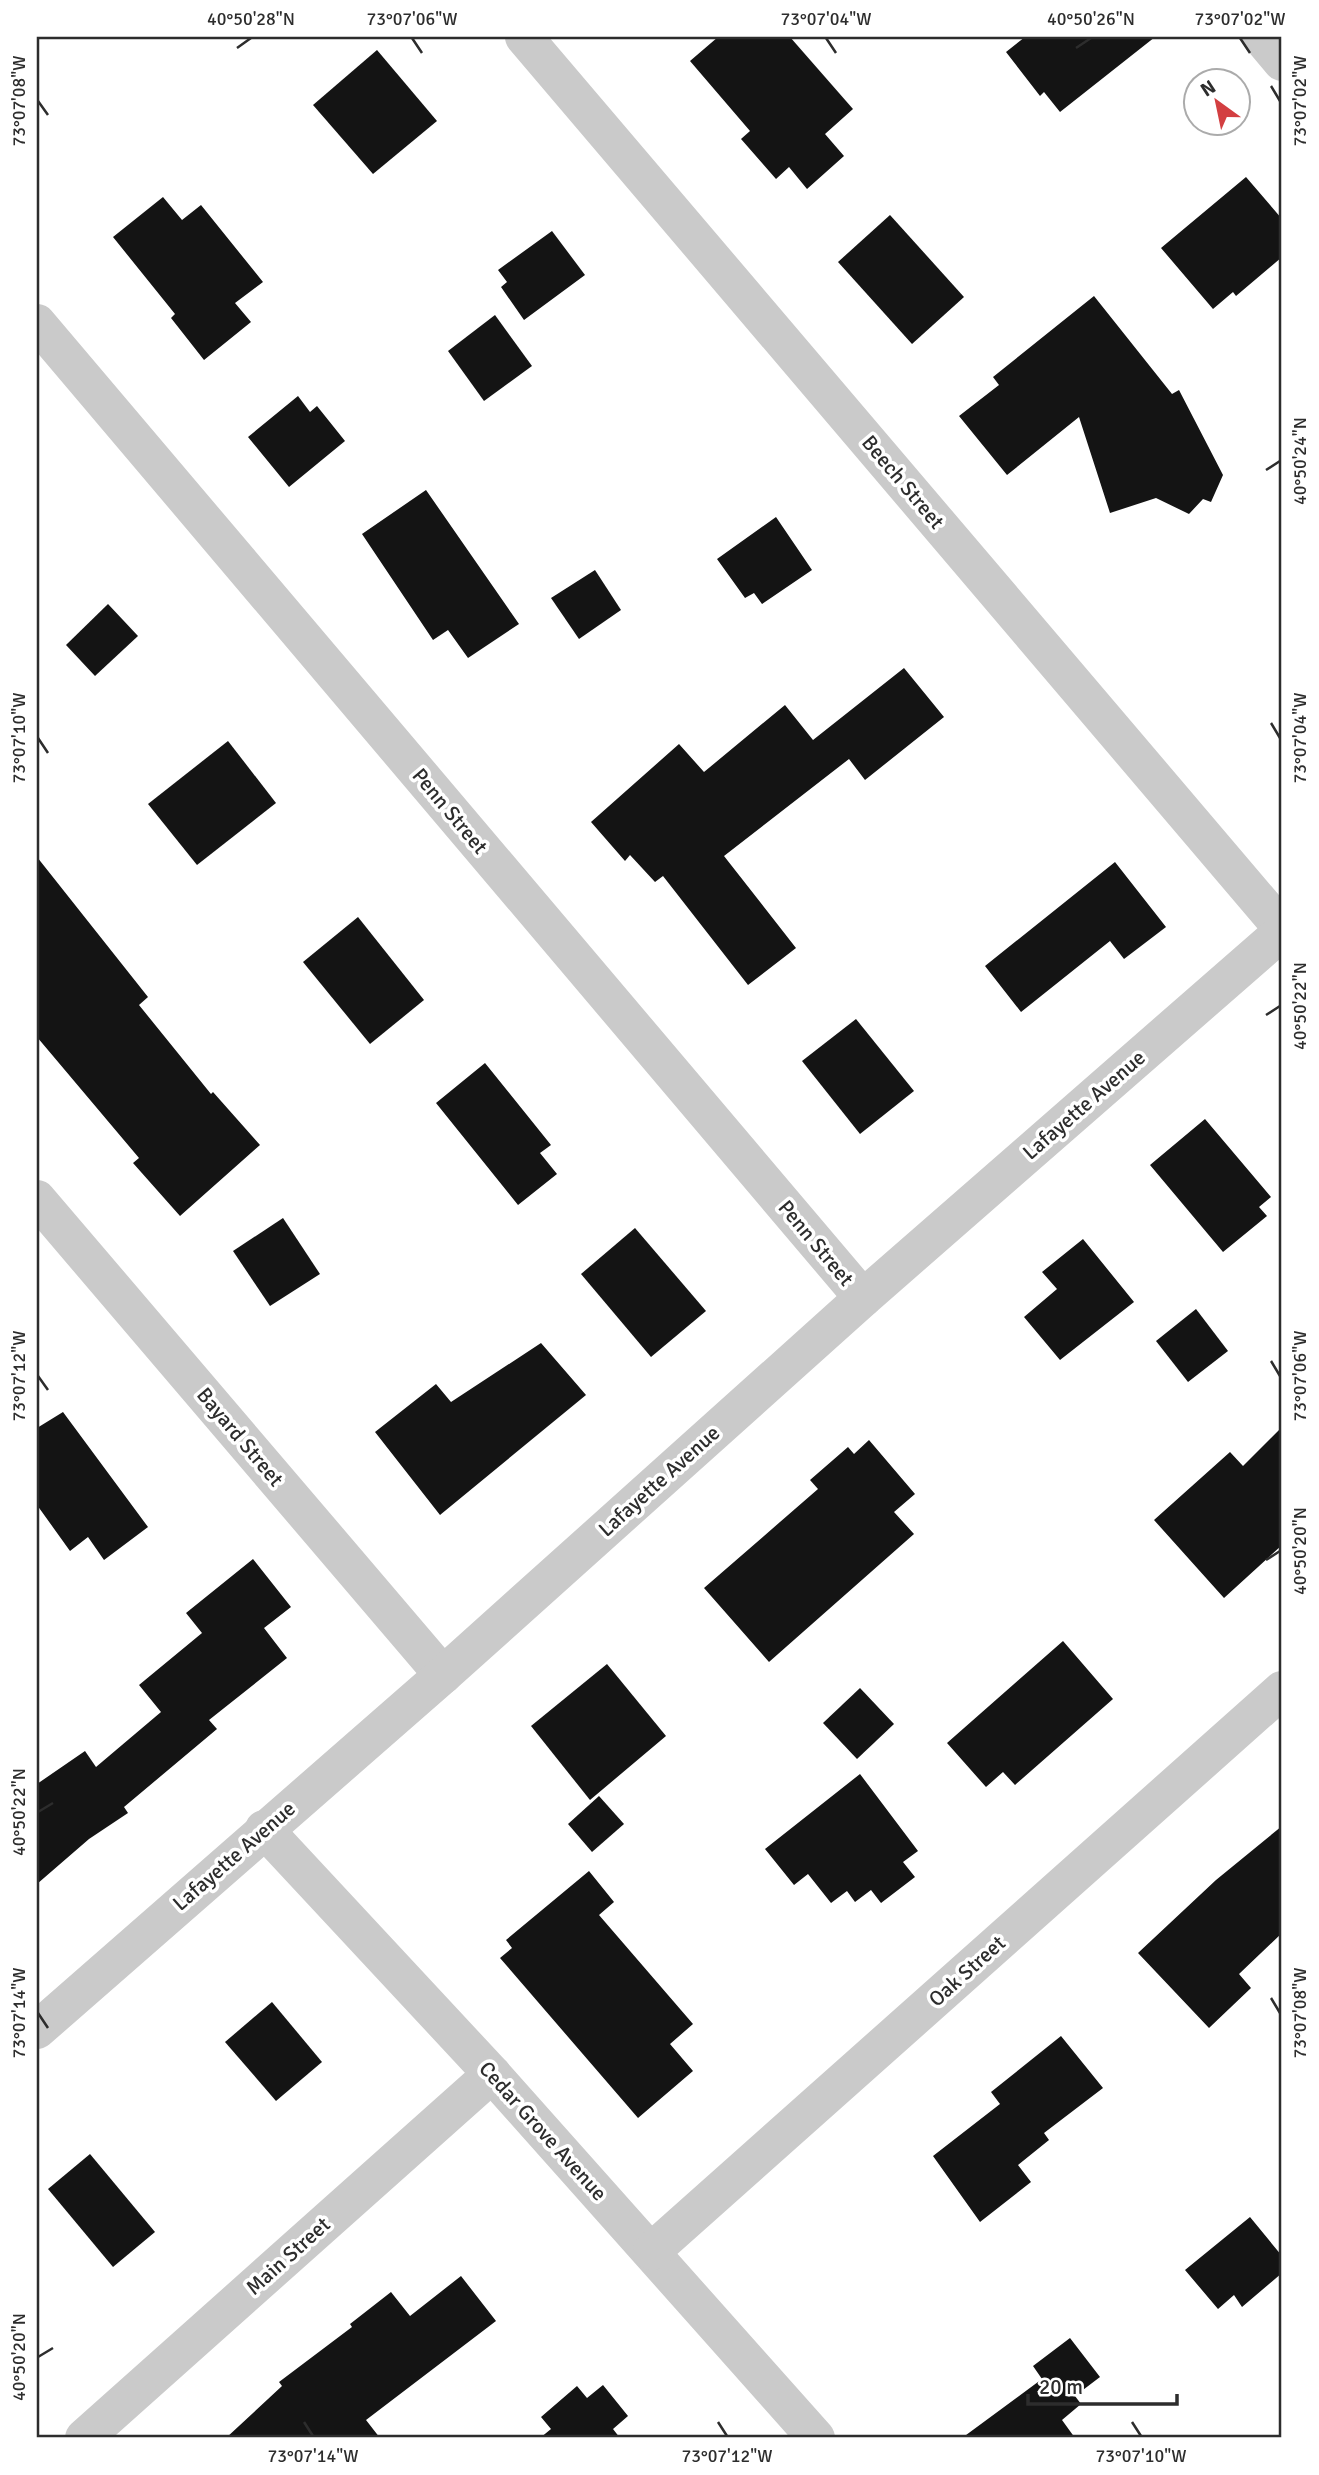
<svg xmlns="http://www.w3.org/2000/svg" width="1319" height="2475" viewBox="0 0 1319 2475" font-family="Signika,sans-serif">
<rect width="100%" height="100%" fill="#fff"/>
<g fill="#141414">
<polygon points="718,37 790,37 853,109 825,134 844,156 807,189 789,167 776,179 741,139 750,131 690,61"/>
<polygon points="1025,37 1155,37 1060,112 1044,92 1040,96 1006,52"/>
<polygon points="377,50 437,121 373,174 313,105"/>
<polygon points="1246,177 1282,219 1282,257 1236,296 1233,292 1213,309 1161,248"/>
<polygon points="163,197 182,220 201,205 263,282 235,303 251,322 204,360 171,318 175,314 113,237"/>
<polygon points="890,215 964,297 912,344 838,262"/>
<polygon points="552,231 585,275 524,320 501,287 507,282 498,270"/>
<polygon points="1094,296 1172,394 1179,390 1223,475 1211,502 1203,499 1189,514 1156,498 1110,513 1079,417 1007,475 959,416 999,385 993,377"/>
<polygon points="495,315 532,366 484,401 448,351"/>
<polygon points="298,396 310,412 317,406 345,441 289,487 248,437"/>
<polygon points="426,490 519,624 468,658 448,630 433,640 362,534"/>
<polygon points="776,517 812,570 762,604 754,593 745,598 717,559"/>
<polygon points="595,570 621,610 579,639 551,598"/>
<polygon points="108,604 138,636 95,676 66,645"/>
<polygon points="904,668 944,717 865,780 849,759 724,856 796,948 748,985 663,876 655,882 630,855 625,861 591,822 679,744 704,772 785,705 813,740"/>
<polygon points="228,741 276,803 197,865 148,804"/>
<polygon points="37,857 148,997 139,1005 211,1094 213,1092 260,1145 180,1216 133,1163 139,1158 37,1037"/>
<polygon points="1115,862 1166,927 1124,959 1110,941 1021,1012 985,966"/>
<polygon points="358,917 424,1000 370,1044 303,962"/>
<polygon points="856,1019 914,1091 860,1134 802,1061"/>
<polygon points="485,1063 551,1145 540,1153 557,1174 518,1205 436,1103"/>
<polygon points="1205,1119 1271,1197 1259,1207 1267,1216 1223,1252 1150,1165"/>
<polygon points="283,1218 320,1274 270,1306 233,1251"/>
<polygon points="635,1228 706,1311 651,1357 581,1274"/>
<polygon points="1083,1239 1134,1302 1060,1360 1024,1317 1057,1289 1042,1272"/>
<polygon points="1196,1309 1228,1351 1188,1382 1156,1341"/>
<polygon points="541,1343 586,1395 440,1515 375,1432 436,1384 451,1402"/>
<polygon points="63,1412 148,1527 104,1560 88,1537 70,1551 37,1505 37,1428"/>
<polygon points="1282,1427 1282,1545 1224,1598 1154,1520 1230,1452 1243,1466"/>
<polygon points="869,1440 915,1494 894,1512 914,1534 769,1662 704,1588 818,1489 810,1480 848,1447 854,1454"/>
<polygon points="253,1559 291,1607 264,1628 287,1658 209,1720 217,1729 124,1807 128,1813 89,1839 37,1884 37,1784 85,1751 96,1767 161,1712 139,1685 202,1633 186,1613"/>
<polygon points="1063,1641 1113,1699 1015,1785 1003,1772 986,1787 947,1743"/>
<polygon points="607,1664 666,1736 590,1800 531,1726"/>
<polygon points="860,1688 894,1724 857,1759 823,1723"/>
<polygon points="860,1774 918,1851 903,1862 915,1877 881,1903 871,1890 855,1902 847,1891 831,1903 808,1874 794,1885 765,1849"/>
<polygon points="599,1796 624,1824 592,1852 568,1824"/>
<polygon points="1282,1826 1282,1933 1239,1974 1251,1988 1209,2028 1138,1953 1216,1880"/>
<polygon points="589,1871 614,1902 599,1915 693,2024 670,2044 693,2071 638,2118 500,1958 512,1948 506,1940"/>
<polygon points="272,2002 322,2062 276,2101 225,2042"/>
<polygon points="1061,2036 1103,2088 1044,2133 1049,2140 1018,2165 1031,2182 980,2222 933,2156 1000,2104 991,2092"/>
<polygon points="90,2154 155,2232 113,2267 48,2189"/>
<polygon points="1250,2217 1282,2256 1282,2273 1242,2307 1234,2295 1218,2309 1185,2270"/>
<polygon points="461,2276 496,2321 366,2420 380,2438 226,2438 282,2386 279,2382 352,2327 350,2324 391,2292 410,2316"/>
<polygon points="1070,2338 1100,2377 1075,2396 1081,2404 1062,2420 1075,2438 962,2438 1042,2379 1033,2366"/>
<polygon points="603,2385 628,2416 613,2429 620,2438 540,2438 551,2429 541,2417 577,2386 587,2398"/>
</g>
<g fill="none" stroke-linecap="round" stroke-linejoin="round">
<g stroke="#cacaca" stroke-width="38">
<polyline points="524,37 1282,928"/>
<polyline points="1261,37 1282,62"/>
<polyline points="37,323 863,1298"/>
<polyline points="37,1199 443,1675"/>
<polyline points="264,1829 492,2074 816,2438"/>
<polyline points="37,2030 443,1675 863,1298 1282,932"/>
<polyline points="652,2251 1282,1690"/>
<polyline points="84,2438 492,2074"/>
</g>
</g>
<path fill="none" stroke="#2d2d2d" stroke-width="2.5" d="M412,38L422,53M826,38L836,53M1240,38L1250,53M237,48L251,38M1076,48L1091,38M1271,86L1280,101M38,101L48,115M1266,470L1280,461M1271,723L1280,738M38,738L48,753M1266,1015L1280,1006M1271,1361L1280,1376M38,1376L48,1390M1266,1560L1280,1551M38,1812L53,1803M1271,1998L1280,2013M38,2013L48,2028M38,2357L53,2348M304,2422L313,2436M718,2422L727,2436M1132,2422L1141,2436"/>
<g text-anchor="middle" stroke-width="7" stroke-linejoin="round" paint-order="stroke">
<g font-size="21" fill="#2d2d2d" stroke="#fff">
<text transform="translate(903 482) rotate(50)" y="7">Beech Street</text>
<text transform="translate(450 811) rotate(50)" y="7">Penn Street</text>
<text transform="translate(1084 1105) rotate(-41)" y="7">Lafayette Avenue</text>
<text transform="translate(816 1243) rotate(50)" y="7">Penn Street</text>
<text transform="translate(240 1437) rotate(50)" y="7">Bayard Street</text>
<text transform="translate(659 1481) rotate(-42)" y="7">Lafayette Avenue</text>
<text transform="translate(234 1856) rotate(-41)" y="7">Lafayette Avenue</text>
<text transform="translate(967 1971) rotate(-42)" y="7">Oak Street</text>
<text transform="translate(543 2131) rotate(48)" y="7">Cedar Grove Avenue</text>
<text transform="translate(288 2256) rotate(-42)" y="7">Main Street</text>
</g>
</g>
<rect width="1319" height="2475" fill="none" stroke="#ffffff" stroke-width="77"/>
<g transform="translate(1217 102) rotate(327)"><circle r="33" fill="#ffffff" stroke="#ababab" stroke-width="2"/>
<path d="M0-5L12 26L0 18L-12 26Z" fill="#d33f41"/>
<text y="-10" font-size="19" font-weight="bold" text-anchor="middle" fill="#2d2d2d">N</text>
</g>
<path d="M1028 2394v10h149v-10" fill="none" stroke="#2d2d2d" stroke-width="3.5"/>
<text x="1039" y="2394" font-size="21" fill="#2d2d2d" stroke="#ffffff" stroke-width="5" paint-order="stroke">20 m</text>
<rect x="38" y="38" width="1242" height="2398" fill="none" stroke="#2d2d2d" stroke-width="2.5"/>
<g font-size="18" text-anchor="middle" fill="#2d2d2d">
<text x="251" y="25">40°50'28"N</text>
<text x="412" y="25">73°07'06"W</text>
<text x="826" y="25">73°07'04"W</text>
<text x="1091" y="25">40°50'26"N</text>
<text x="1240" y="25">73°07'02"W</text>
<text transform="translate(1300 101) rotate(-90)" y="6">73°07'02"W</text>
<text transform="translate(19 101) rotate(-90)" y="6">73°07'08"W</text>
<text transform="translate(1300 461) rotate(-90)" y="6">40°50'24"N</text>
<text transform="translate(1300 738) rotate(-90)" y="6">73°07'04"W</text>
<text transform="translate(19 738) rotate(-90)" y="6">73°07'10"W</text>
<text transform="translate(1300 1006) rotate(-90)" y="6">40°50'22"N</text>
<text transform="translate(1300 1376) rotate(-90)" y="6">73°07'06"W</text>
<text transform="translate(19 1376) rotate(-90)" y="6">73°07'12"W</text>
<text transform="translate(1300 1551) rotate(-90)" y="6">40°50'20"N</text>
<text transform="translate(19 1812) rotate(-90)" y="6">40°50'22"N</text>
<text transform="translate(1300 2013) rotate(-90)" y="6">73°07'08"W</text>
<text transform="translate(19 2013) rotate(-90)" y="6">73°07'14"W</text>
<text transform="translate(19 2357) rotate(-90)" y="6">40°50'20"N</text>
<text x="313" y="2462">73°07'14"W</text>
<text x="727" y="2462">73°07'12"W</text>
<text x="1141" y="2462">73°07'10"W</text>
</g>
</svg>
